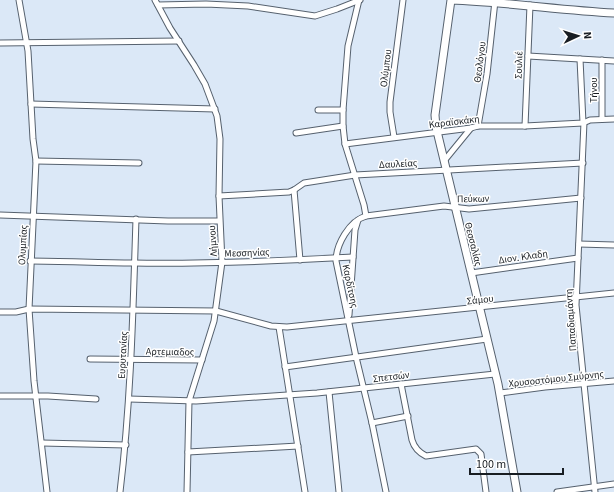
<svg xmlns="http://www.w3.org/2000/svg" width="614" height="492" viewBox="0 0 614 492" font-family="'Source Sans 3',sans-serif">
<rect width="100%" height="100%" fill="#dbe8f7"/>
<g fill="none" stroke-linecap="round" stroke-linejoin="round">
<g stroke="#56616e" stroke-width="7">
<g id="minor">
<polyline points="19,0 28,51 33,139 36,161 29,309 34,381 47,492"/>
<polyline points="155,0 170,28 194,65 205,84 217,116 220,139 219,196 222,262 214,321 189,401 187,492"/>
<path d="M359,0L348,46L343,110V126L345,144L364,205L366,216C349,221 336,245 336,261L356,357L372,423L386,492"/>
<polyline points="158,5 206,4 248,6 315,16 337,9 360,0"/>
<polyline points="0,43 179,41"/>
<polyline points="528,56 614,61"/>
<polyline points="580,59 583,123"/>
<polyline points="602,60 602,119"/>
<polyline points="31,104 215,109"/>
<polyline points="318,110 343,110"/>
<polyline points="584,122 576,305 595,492"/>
<polyline points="478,126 487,74 495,1"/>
<polyline points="525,126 530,5"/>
<polyline points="296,133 343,126"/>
<polyline points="394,137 390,112 390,102 403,0"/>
<polyline points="345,144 471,128 478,126 525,126 583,123 590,120 614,119"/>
<polyline points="36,161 139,163"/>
<polyline points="444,161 471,128"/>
<polyline points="294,190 300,260"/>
<polyline points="219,196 289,192 294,190 304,183 355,175 583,163"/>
<polyline points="0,215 168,221 219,221"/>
<polyline points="366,216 444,206 469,209 581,198"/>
<polyline points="579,244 614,245"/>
<path d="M30,261C65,261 99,263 134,263C207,264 280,261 353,257"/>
<polyline points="471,273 578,258"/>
<polyline points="0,312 16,312 29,309 216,311 271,326 287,327 614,293"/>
<polyline points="349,315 355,230 358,220"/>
<polyline points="279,327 305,492"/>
<polyline points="90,359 202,360"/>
<polyline points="285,367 487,339"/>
<path d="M401,384L412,440C414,447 420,453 426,456L476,449L481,454L486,492"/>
<polyline points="329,392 339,492"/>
<polyline points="500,393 545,387 614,381"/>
<polyline points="0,396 48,396 96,399"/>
<polyline points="129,399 196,401 317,393 495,374"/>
<polyline points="372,423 408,416"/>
<polyline points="42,443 126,445"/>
<polyline points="188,452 298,446"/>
<path d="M120,492C131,401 133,310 136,219"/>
<polyline points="557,492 614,484"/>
</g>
</g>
<g stroke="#56616e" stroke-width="9">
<path id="tertiary" d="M517,492L498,384L436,127L435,115L451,0C506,2 560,10 614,13"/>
</g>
<use href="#minor" stroke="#fff" stroke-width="5"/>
<use href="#tertiary" stroke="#fff" stroke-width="7"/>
</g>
<g text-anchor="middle" stroke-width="3" stroke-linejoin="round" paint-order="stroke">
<g font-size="10" fill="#181d22" stroke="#fff">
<text transform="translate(479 62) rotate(-83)" y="4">Θεολόγου</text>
<text transform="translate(518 65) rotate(-88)" y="4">Σουλιέ</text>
<text transform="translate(385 68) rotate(-83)" y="4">Ολύμπου</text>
<text transform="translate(593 90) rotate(-90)" y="4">Τήνου</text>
<text transform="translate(454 121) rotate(-7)" y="4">Καραϊσκάκη</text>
<text transform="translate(398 163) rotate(-3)" y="4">Δαυλείας</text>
<text transform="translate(473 198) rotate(-1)" y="4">Πεύκων</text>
<text transform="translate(212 241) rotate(-94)" y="4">Λήμνου</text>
<text transform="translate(474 244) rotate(76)" y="4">Θεσσαλίας</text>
<text transform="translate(22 245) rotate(-87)" y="4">Ολυμπίας</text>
<text transform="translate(247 252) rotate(-2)" y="4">Μεσσηνίας</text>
<text transform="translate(523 256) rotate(-8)" y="4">Διον. Κλαδη</text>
<text transform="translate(351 286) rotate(78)" y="4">Καρδίτσης</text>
<text transform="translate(480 299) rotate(-6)" y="4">Σάμου</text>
<text transform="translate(570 320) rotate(-94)" y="4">Παπαδιαμάντη</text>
<text transform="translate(170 351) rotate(1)" y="4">Αρτεμιαδος</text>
<text transform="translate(122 355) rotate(-87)" y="4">Ευρυτανίας</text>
<text transform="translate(391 376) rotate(-7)" y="4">Σπετσών</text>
<text transform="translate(556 378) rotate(-6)" y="4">Χρυσοστόμου Σμύρνης</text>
</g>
</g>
<g transform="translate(578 36) rotate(86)" stroke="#ffffff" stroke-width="3" paint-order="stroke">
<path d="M0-3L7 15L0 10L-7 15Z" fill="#181d22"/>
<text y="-6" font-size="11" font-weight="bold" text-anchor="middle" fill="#181d22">N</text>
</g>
<path d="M470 468v6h93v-6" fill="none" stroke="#181d22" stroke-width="2"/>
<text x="476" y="468" font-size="12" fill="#181d22" stroke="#ffffff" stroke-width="3" paint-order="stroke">100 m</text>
</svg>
